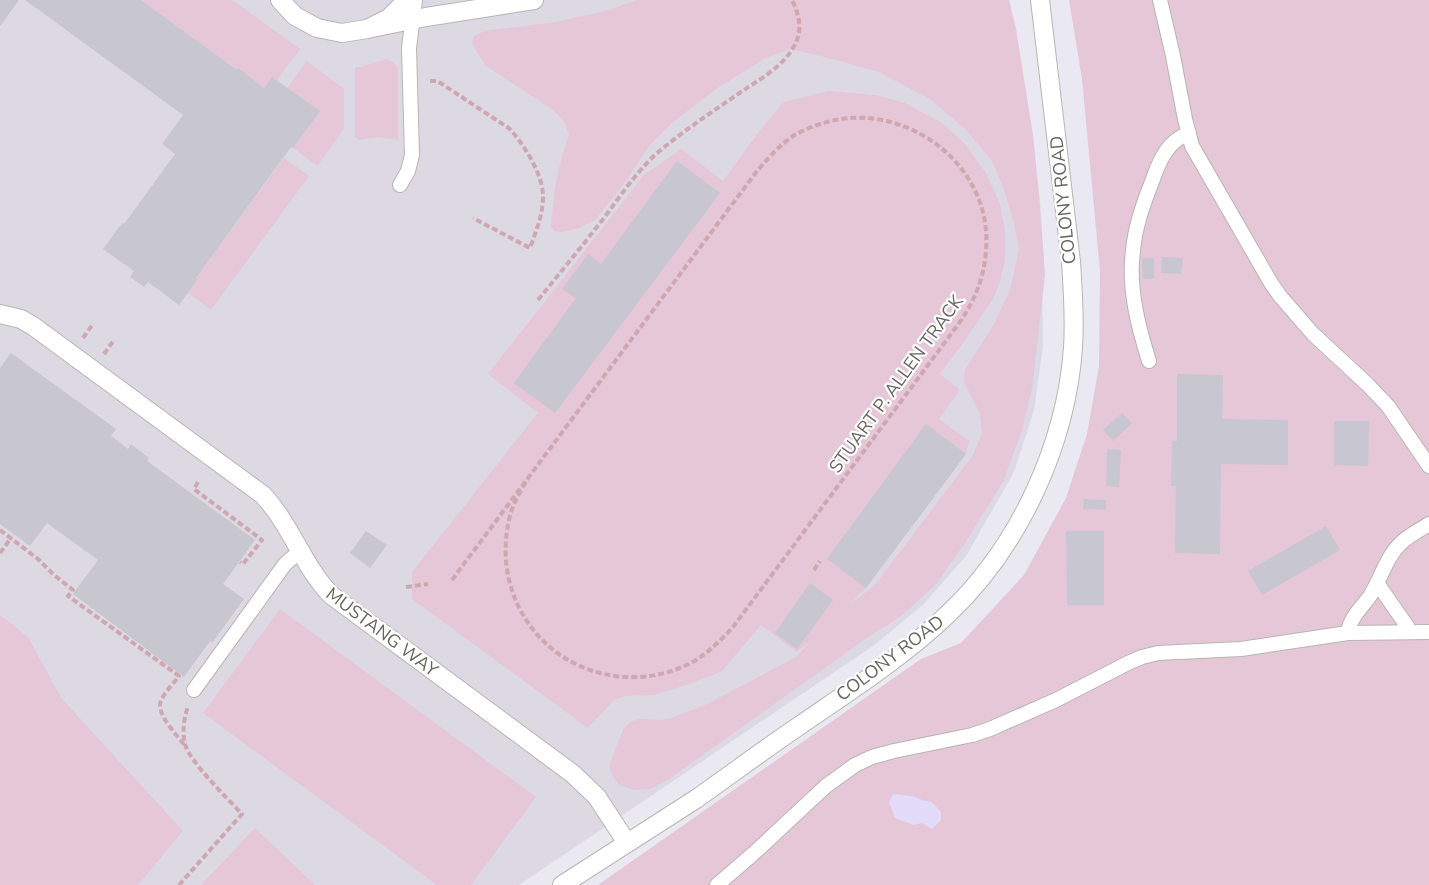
<svg xmlns="http://www.w3.org/2000/svg" width="1429" height="885" viewBox="0 0 1429 885" font-family="'Nunito Sans',sans-serif">
<rect width="100%" height="100%" fill="#eae8f0"/>
<polygon fill="#dcd9e3" points="0,0 1007,0 1042,281 1043,346 1034,410 1014,472 966,556 923,605 873,646 519,885 0,885"/>
<g fill="#e5c7d7">
<polygon points="141,0 232,0 300,49 277,80 272,77 264,88 238,69 237,70"/>
<polygon points="637,0 1009,0 1016,29 1033,135 1040,204 1045,275 1032,389 1022,430 1004,480 965,543 936,584 907,611 888,625 875,632 669,779 650,789 634,790 618,784 612,775 609,766 616,747 624,728 632,721 640,719 660,720 671,718 707,704 796,657 811,640 797,652 761,625 722,671 692,683 655,695 625,696 613,701 588,728 412,599 412,572 538,413 488,374 644,175 681,149 723,181 764,125 784,102 829,91 875,95 905,103 942,123 965,144 986,173 1000,204 1005,231 1005,261 1000,282 993,299 968,336 940,374 960,390 939,419 969,441 966,454 866,588 850,604 875,585 973,455 982,433 980,414 964,382 965,370 994,324 1010,290 1019,250 1014,223 1004,189 992,161 966,130 930,99 879,72 825,57 789,49 764,59 716,89 672,123 649,146 623,185 595,220 577,229 562,232 554,231 551,226 555,187 561,160 569,134 564,121 553,110 486,66 476,51 472,42 474,36 484,31 556,22 610,10"/>
<polygon points="1069,0 1429,0 1429,885 598,885 921,659 961,643 1024,575 1066,498 1087,434 1099,366 1100,271 1082,79"/>
<polygon points="386,59 393,62 398,69 398,140 377,137 359,140 355,137 355,67 360,67"/>
<polygon points="307,61 344,89 344,129 317,166 293,148 319,111 287,88"/>
<polygon points="284,158 309,176 211,310 188,293 198,279 196,278"/>
<polygon points="280,609 536,797 471,885 437,885 203,713"/>
<polygon points="0,615 28,637 61,698 183,831 138,885 0,885"/>
<polygon points="255,828 315,885 201,885"/>
</g>
<polygon fill="#e2dbf9" points="893,794 913,796 922,800 932,802 941,812 941,820 932,829 922,823 914,825 895,818 889,802"/>
<g fill="#c8c6ce">
<polygon points="0,0 19,0 0,26"/>
<polygon points="25,0 141,0 237,70 238,68 264,88 272,77 320,111 293,148 291,147 196,278 198,279 179,305 148,282 144,287 130,277 134,271 103,249 122,223 124,224 175,154 162,144 183,115"/>
<polygon points="677,161 720,193 555,413 514,383 576,298 562,289 588,254 601,264"/>
<polygon points="1162,257 1183,258 1181,274 1161,273"/>
<polygon points="1142,258 1154,258 1154,279 1143,279"/>
<polygon points="11,353 116,429 111,436 128,449 131,444 149,458 147,461 255,540 223,584 244,599 212,643 210,641 184,677 73,594 98,560 47,523 30,546 0,524 0,368"/>
<polygon points="1177,374 1223,375 1222,419 1288,420 1288,465 1221,464 1220,554 1175,553 1176,486 1171,486 1172,441 1177,441"/>
<polygon points="1122,413 1132,423 1113,441 1103,430"/>
<polygon points="1334,421 1369,421 1368,466 1334,465"/>
<polygon points="926,424 966,454 866,588 827,559"/>
<polygon points="1107,449 1121,450 1119,487 1106,486"/>
<polygon points="1084,499 1106,500 1106,510 1083,509"/>
<polygon points="1326,526 1340,550 1262,595 1248,571"/>
<polygon points="366,531 387,545 370,568 350,553"/>
<polygon points="1066,531 1104,531 1104,605 1067,605"/>
<polygon points="810,583 833,600 797,649 775,633"/>
</g>
<g fill="none" stroke-linecap="round" stroke-linejoin="round">
<g stroke="#b6b6b0" stroke-width="16">
<g id="lane">
<polyline points="1160,0 1173,56 1185,119 1192,146 1271,283 1280,296 1313,334 1367,384 1388,406 1429,466"/>
<polyline points="400,185 408,171 412,155 409,48 415,0"/>
<path d="M1149,361C1138,326 1128,287 1133,251C1135,226 1144,202 1153,179C1160,159 1168,141 1189,133"/>
<polyline points="1377,583 1407,626 1408,632"/>
<path d="M1348,633C1349,619 1362,607 1370,596C1381,579 1386,557 1401,543C1409,535 1420,530 1429,524"/>
<polyline points="194,690 285,564 300,551"/>
<polyline points="717,885 753,854 826,786 855,765 872,757 894,751 972,735 990,729 1056,700 1128,663 1142,657 1158,653 1241,649 1348,633 1429,632"/>
</g>
</g>
<g stroke="#b6b6b0" stroke-width="20">
<g id="street">
<polyline points="280,0 295,16 317,28 342,33 367,29 389,18 407,0"/>
<polyline points="367,29 426,17 534,0"/>
<path d="M0,314L21,319L33,326L263,495C291,525 303,566 331,595L573,774L597,797L627,843"/>
</g>
</g>
<g stroke="#b6b7b0" stroke-width="20">
<path id="secondary" d="M562,885C607,856 651,828 696,799C729,776 762,751 796,728C848,692 902,658 948,614C1019,547 1066,445 1073,348C1075,319 1073,291 1071,262L1040,0"/>
</g>
<g stroke="#cfa7b1" stroke-width="4" stroke-dasharray="6 3" stroke-linecap="butt">
<path d="M430,81H437L442,84L510,129C524,145 543,174 543,197C543,215 536,231 530,248L473,218"/>
<path d="M538,300C560,273 582,246 604,218C620,196 636,173 656,154C683,131 712,112 741,92C759,80 782,67 793,48C803,32 800,16 792,0"/>
<polyline points="83,338 93,324"/>
<polyline points="104,354 114,340"/>
<polyline points="198,482 194,489 262,540 243,564 240,562"/>
<path d="M0,530L38,559L54,575L73,590L68,596L179,676C173,684 165,692 161,700C155,714 178,736 186,747"/>
<polyline points="0,553 11,538"/>
<polyline points="814,570 820,561"/>
<path d="M452,580L757,171C768,158 779,146 793,136C815,123 843,116 868,118C935,124 992,181 986,250C984,279 975,299 960,322L733,627C722,639 710,651 696,660C679,670 659,676 639,677C553,681 490,604 509,520C512,504 522,489 530,475"/>
<polyline points="406,587 428,584"/>
<path d="M179,885L242,814C228,799 189,761 185,744C182,731 184,719 188,706"/>
</g>
<use href="#lane" stroke="#fff" stroke-width="14"/>
<use href="#street" stroke="#fff" stroke-width="18"/>
<use href="#secondary" stroke="#fff" stroke-width="18"/>
</g>
<g text-anchor="middle" stroke-width="4.5" stroke-linejoin="round" paint-order="stroke">
<g font-size="18" fill="#67675f" stroke="#fff">
<text transform="translate(1063 200) rotate(-96)" y="6">COLONY ROAD</text>
<text transform="translate(896 384) rotate(-54)" y="6">STUART P. ALLEN TRACK</text>
<text transform="translate(382 632) rotate(37)" y="6">MUSTANG WAY</text>
<text transform="translate(890 658) rotate(-37)" y="6">COLONY ROAD</text>
</g>
</g>
</svg>
